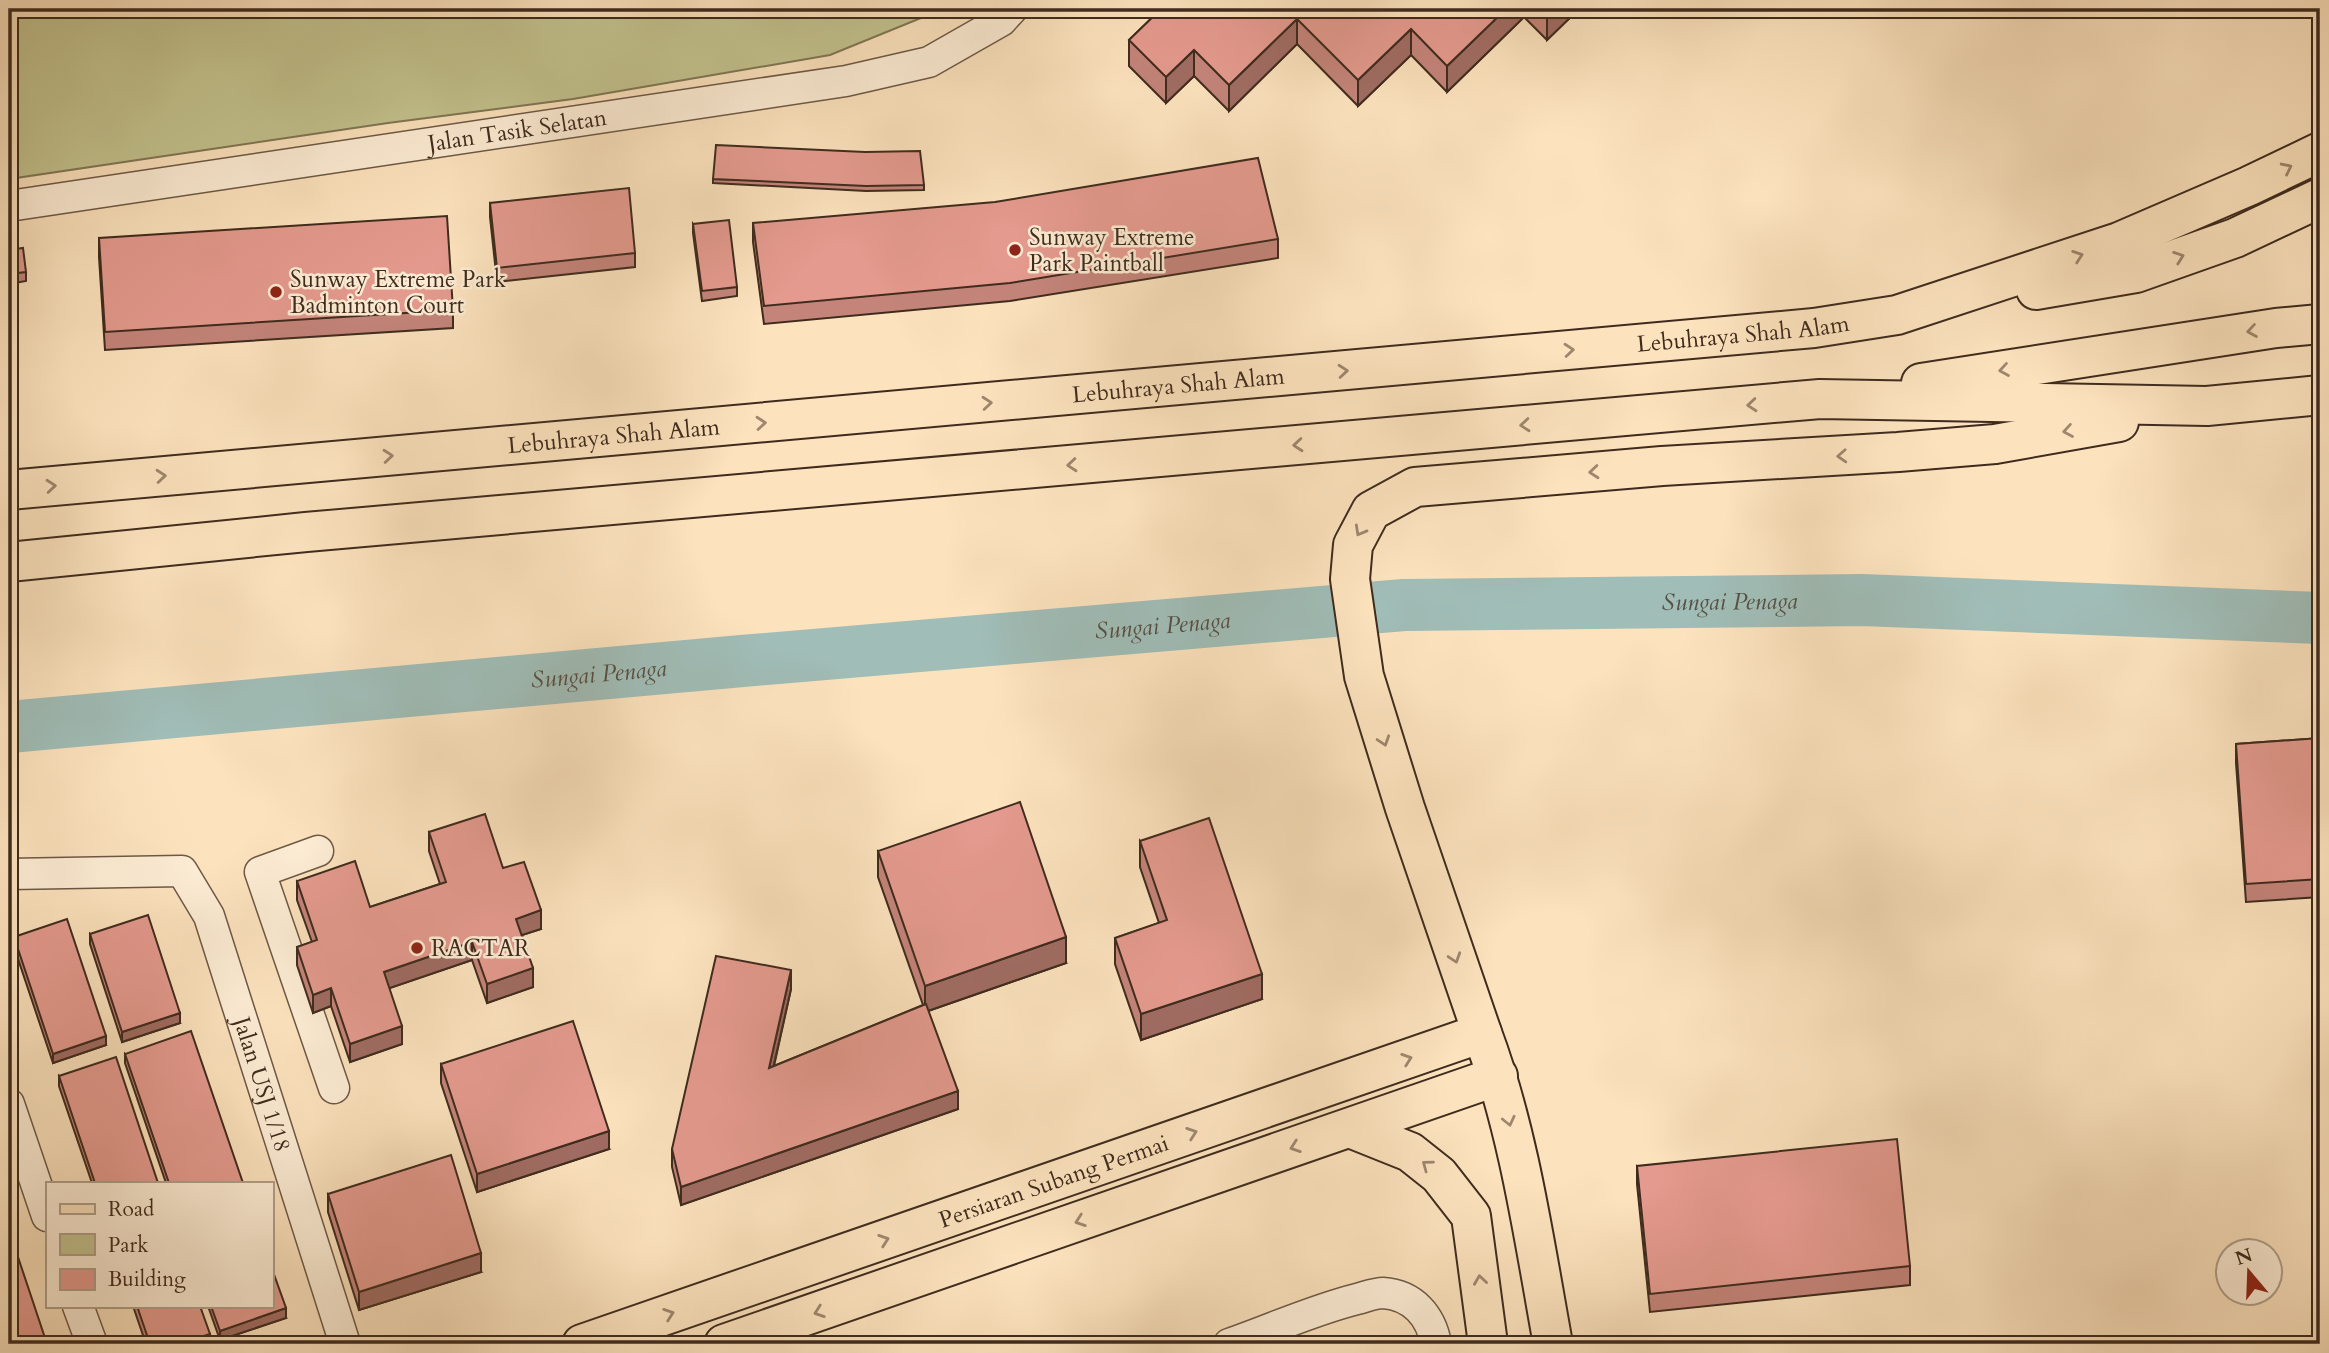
<svg xmlns="http://www.w3.org/2000/svg" width="2329" height="1353" viewBox="0 0 2329 1353" font-family="Cardo,serif">
<rect width="100%" height="100%" fill="#fce3be"/>
<filter id="stains"><feTurbulence type="fractalNoise" baseFrequency=".00286" numOctaves="4"/><feColorMatrix values="0 0 0 0 .2 0 0 0 0 .09 0 0 0 0 .02 0 0 0 .5 -.17"/></filter>
<radialGradient id="worn" r=".72"><stop offset=".6" stop-color="#630" stop-opacity="0"/><stop offset="1" stop-color="#630" stop-opacity=".3"/></radialGradient>
<polygon fill="#c3c38f" stroke="#817756" stroke-width="2" points="9,9 943,9 830,55 573,99 388,123 9,179"/>
<g fill="none" stroke-linecap="round" stroke-linejoin="round">
<path stroke="#a0bdb7" stroke-width="52" id="s1" d="M9,727L742,661L1404,605L1862,600L2320,618"/>
<g stroke="#6e5946" stroke-width="33">
<g id="minor">
<path id="s2" d="M9,206L846,81L929,62L1001,21L1012,9"/>
<polyline points="318,851 260,872 334,1088"/>
<path id="s3" d="M9,874L182,871L209,916L345,1344"/>
<polyline points="9,1104 47,1216"/>
<polyline points="78,1306 92,1344"/>
<path d="M1229,1344C1272,1329 1313,1310 1357,1299C1365,1297 1375,1293 1383,1293C1413,1295 1431,1316 1436,1344"/>
</g>
</g>
<g stroke="#3f2b1e" stroke-width="42">
<g id="major">
<polyline points="1350,1128 1410,1152 1439,1175 1471,1216 1488,1344"/>
<path id="s4" d="M582,1344L1482,1033C1519,1132 1534,1240 1553,1344"/>
<polyline points="724,1344 1498,1076"/>
</g>
</g>
<g stroke="#3f2b1e" stroke-width="42">
<g id="highway">
<polyline points="2036,290 2136,273 2235,238 2320,198"/>
<polyline points="1921,383 2276,328 2320,324"/>
<path id="s5" d="M9,490L1814,328L1897,315L2119,242L2249,186L2320,152"/>
<polyline points="9,562 306,532 1820,399 2207,406 2320,395"/>
<polyline points="1482,1033 1405,808 1364,676 1350,579 1353,545 1371,511 1415,487 1662,466 1898,452 1995,444 2119,422"/>
</g>
</g>
<use href="#minor" stroke="#fdedd5" stroke-width="30"/>
<use href="#major" stroke="#fce3be" stroke-width="38"/>
<use href="#highway" stroke="#fce3be" stroke-width="38"/>
</g>
<g fill="#c4847a" stroke="#3f2b1e" stroke-width="2">
<polygon points="1161,9 1579,9 1547,40 1524,17 1447,92 1411,55 1358,106 1297,44 1229,111 1194,76 1166,103 1129,66 1129,40"/>
<polygon points="713,179 924,185 924,190 866,191 713,183"/>
<polygon points="490,203 635,253 635,267 497,282 490,217"/>
<polygon points="753,223 1278,239 1278,258 1010,301 764,324 753,242"/>
<polygon points="693,224 737,287 737,296 702,301 693,233"/>
<polygon points="99,238 453,310 453,328 105,350 99,257"/>
<polygon points="9,250 26,272 26,281 9,284"/>
<polygon points="2320,738 2320,897 2246,902 2236,763 2236,744"/>
<polygon points="429,832 503,868 541,929 522,935 533,987 487,1003 472,960 389,988 402,1044 350,1062 331,1006 313,1013 297,965 297,947 312,942 297,900 297,881 370,907 440,884 429,851"/>
<polygon points="1140,841 1262,999 1141,1040 1115,964 1115,938 1159,923 1140,867"/>
<polygon points="878,851 1066,963 928,1011 958,1109 681,1205 672,1167 672,1149 791,989 774,1066 923,1005 878,877"/>
<polygon points="90,934 180,1023 122,1042 90,944"/>
<polygon points="14,937 106,1045 53,1063 14,947"/>
<polygon points="125,1054 243,1183 166,1183 125,1063"/>
<polygon points="441,1064 609,1149 477,1192 441,1083"/>
<polygon points="59,1076 158,1183 92,1183 59,1086"/>
<polygon points="1637,1166 1910,1266 1910,1285 1650,1312 1637,1184"/>
<polygon points="328,1194 481,1272 359,1310 328,1212"/>
<polygon points="133,1306 200,1306 210,1344 146,1344"/>
<polygon points="208,1306 271,1306 286,1318 220,1340"/>
</g>
<g fill="#a06c63" stroke="#3f2b1e" stroke-width="2">
<polygon points="1506,9 1524,9 1524,17 1447,92 1447,66"/>
<polygon points="1553,9 1579,9 1547,40 1547,14"/>
<polygon points="1297,19 1297,44 1229,111 1229,85"/>
<polygon points="1411,29 1411,55 1358,106 1358,80"/>
<polygon points="1194,50 1194,76 1166,103 1166,77"/>
<polygon points="541,910 541,929 516,937 516,919"/>
<polygon points="1066,937 1066,963 925,1012 925,986"/>
<polygon points="472,942 472,960 384,990 384,972"/>
<polygon points="533,968 533,987 487,1003 487,984"/>
<polygon points="791,970 791,989 769,1086 769,1068"/>
<polygon points="1262,974 1262,999 1141,1040 1141,1014"/>
<polygon points="331,988 331,1006 313,1013 313,995"/>
<polygon points="180,1013 180,1023 122,1042 122,1032"/>
<polygon points="402,1026 402,1044 350,1062 350,1044"/>
<polygon points="106,1036 106,1045 53,1063 53,1054"/>
<polygon points="958,1091 958,1109 681,1205 681,1187"/>
<polygon points="609,1131 609,1149 477,1192 477,1174"/>
<polygon points="481,1253 481,1272 359,1310 359,1292"/>
<polygon points="286,1308 286,1318 220,1340 220,1331"/>
<polygon points="210,1334 210,1344 180,1344"/>
</g>
<g fill="#e49a8e" stroke="#3f2b1e" stroke-width="2">
<polygon points="1161,9 1506,9 1447,66 1411,29 1358,80 1297,19 1229,85 1194,50 1166,77 1129,40"/>
<polygon points="1542,9 1553,9 1547,14"/>
<polygon points="716,145 865,152 920,151 924,185 866,186 713,179"/>
<polygon points="1258,158 1278,239 1010,283 764,306 753,223 995,202"/>
<polygon points="629,188 635,253 497,268 490,203"/>
<polygon points="447,216 453,310 105,332 99,238"/>
<polygon points="729,220 737,287 702,291 693,224"/>
<polygon points="23,248 26,272 9,274 9,250"/>
<polygon points="2320,738 2320,879 2246,884 2236,744"/>
<polygon points="1020,802 1066,937 925,986 878,851"/>
<polygon points="485,814 503,868 524,862 541,910 516,919 533,968 487,984 472,942 384,972 402,1026 350,1044 331,988 313,995 297,947 317,940 297,881 355,861 370,907 446,882 429,832"/>
<polygon points="1209,818 1262,974 1141,1014 1115,938 1167,920 1140,841"/>
<polygon points="148,915 180,1013 122,1032 90,934"/>
<polygon points="67,919 106,1036 53,1054 14,937"/>
<polygon points="716,956 791,970 769,1068 926,1004 958,1091 681,1187 672,1149"/>
<polygon points="573,1021 609,1131 477,1174 441,1064"/>
<polygon points="191,1031 243,1183 169,1183 125,1054"/>
<polygon points="116,1057 158,1183 95,1183 59,1076"/>
<polygon points="1897,1139 1910,1266 1650,1294 1637,1166"/>
<polygon points="451,1155 481,1253 359,1292 328,1194"/>
<polygon points="9,1230 47,1344 9,1344"/>
<polygon points="271,1266 286,1308 220,1331 211,1306 271,1306"/>
<polygon points="137,1306 200,1306 210,1334 180,1344 150,1344"/>
</g>
<defs><path id="oneway-chevron" d="M-2-3.5L2.5 0L-2 3.5" fill="none" stroke-width="1.6" stroke-linecap="round" stroke-linejoin="round" transform="scale(1.75)"/></defs>
<g stroke="#9e876e">
<use href="#oneway-chevron" transform="translate(2287 168) rotate(-26)"/>
<use href="#oneway-chevron" transform="translate(2078 256) rotate(-19)"/>
<use href="#oneway-chevron" transform="translate(2179 257) rotate(-20)"/>
<use href="#oneway-chevron" transform="translate(2252 331) rotate(171)"/>
<use href="#oneway-chevron" transform="translate(1569 350) rotate(-5)"/>
<use href="#oneway-chevron" transform="translate(2004 370) rotate(171)"/>
<use href="#oneway-chevron" transform="translate(1343 371) rotate(-5)"/>
<use href="#oneway-chevron" transform="translate(987 403) rotate(-5)"/>
<use href="#oneway-chevron" transform="translate(1752 405) rotate(175)"/>
<use href="#oneway-chevron" transform="translate(761 423) rotate(-5)"/>
<use href="#oneway-chevron" transform="translate(1525 425) rotate(175)"/>
<use href="#oneway-chevron" transform="translate(2068 431) rotate(170)"/>
<use href="#oneway-chevron" transform="translate(1298 445) rotate(175)"/>
<use href="#oneway-chevron" transform="translate(388 456) rotate(-5)"/>
<use href="#oneway-chevron" transform="translate(1842 456) rotate(177)"/>
<use href="#oneway-chevron" transform="translate(1072 465) rotate(175)"/>
<use href="#oneway-chevron" transform="translate(1594 472) rotate(175)"/>
<use href="#oneway-chevron" transform="translate(161 476) rotate(-5)"/>
<use href="#oneway-chevron" transform="translate(51 486) rotate(-5)"/>
<use href="#oneway-chevron" transform="translate(1360 531) rotate(119)"/>
<use href="#oneway-chevron" transform="translate(1384 741) rotate(72)"/>
<use href="#oneway-chevron" transform="translate(1455 958) rotate(72)"/>
<use href="#oneway-chevron" transform="translate(1407 1059) rotate(-19)"/>
<use href="#oneway-chevron" transform="translate(1509 1121) rotate(77)"/>
<use href="#oneway-chevron" transform="translate(1192 1133) rotate(-19)"/>
<use href="#oneway-chevron" transform="translate(1295 1147) rotate(161)"/>
<use href="#oneway-chevron" transform="translate(1427 1165) rotate(-143)"/>
<use href="#oneway-chevron" transform="translate(1080 1221) rotate(161)"/>
<use href="#oneway-chevron" transform="translate(884 1240) rotate(-19)"/>
<use href="#oneway-chevron" transform="translate(1480 1280) rotate(-98)"/>
<use href="#oneway-chevron" transform="translate(819 1312) rotate(161)"/>
<use href="#oneway-chevron" transform="translate(669 1314) rotate(-19)"/>
</g>
<g fill="#8f2418" stroke="#fdedd5" stroke-width="2.5">
<circle cx="1015" cy="250" r="7"/>
<circle cx="276" cy="292" r="7"/>
<circle cx="417" cy="948" r="7"/>
</g>
<g text-anchor="middle" stroke-width="5" stroke-linejoin="round" paint-order="stroke">
<g font-size="23" fill="#3f2b1e" stroke="#fdedd5">
<text dy="8" stroke="none"><textPath href="#s2" startOffset="514">Jalan Tasik Selatan</textPath></text>
<text dy="8" stroke="none"><textPath href="#s5" startOffset="1741">Lebuhraya Shah Alam</textPath></text>
<text dy="8" stroke="none"><textPath href="#s5" startOffset="1174">Lebuhraya Shah Alam</textPath></text>
<text dy="8" stroke="none"><textPath href="#s5" startOffset="607">Lebuhraya Shah Alam</textPath></text>
<text dy="8" stroke="none"><textPath href="#s3" startOffset="402">Jalan USJ 1/18</textPath></text>
<text dy="8" stroke="none"><textPath href="#s4" startOffset="499">Persiaran Subang Permai</textPath></text>
</g>
<g font-size="23" fill="#3f2b1e" stroke="#fdedd5" text-anchor="start">
<text x="1029" y="245">Sunway Extreme<tspan x="1029" dy="26">Park Paintball</tspan></text>
<text x="290" y="287">Sunway Extreme Park<tspan x="290" dy="26">Badminton Court</tspan></text>
<text x="431" y="956">RACTAR</text>
</g>
<g font-size="24" font-style="italic" fill="#575044" stroke="#fdedd5">
<text dy="8" stroke="none"><textPath href="#s1" startOffset="1726">Sungai Penaga</textPath></text>
<text dy="8" stroke="none"><textPath href="#s1" startOffset="1158">Sungai Penaga</textPath></text>
<text dy="8" stroke="none"><textPath href="#s1" startOffset="592">Sungai Penaga</textPath></text>
</g>
</g>
<rect width="2329" height="1353" fill="none" stroke="#fce3be" stroke-width="35"/>
<rect x="10" y="10" width="2308" height="1332" fill="none" stroke="#3f2b1e" stroke-width="3.5"/>
<rect x="18" y="18" width="2294" height="1318" fill="none" stroke="#3f2b1e" stroke-width="2"/>
<rect x="46" y="1182" width="228" height="126" fill="#fdedd5" stroke="#b19f8c" stroke-width="2"/>
<rect x="60" y="1204" width="35" height="10" fill="#fce3be" stroke="#b19f8c" stroke-width="2"/>
<text x="108" y="1216" font-size="21" fill="#3f2b1e">Road</text>
<rect x="60" y="1234" width="35" height="21" fill="#c3c38f" stroke="#b19f8c" stroke-width="2"/>
<text x="108" y="1252" font-size="21" fill="#3f2b1e">Park</text>
<rect x="60" y="1269" width="35" height="21" fill="#e49a8e" stroke="#b19f8c" stroke-width="2"/>
<text x="108" y="1286" font-size="21" fill="#3f2b1e">Building</text>
<g transform="translate(2249 1272) rotate(341)"><circle r="33" fill="#fdedd5" stroke="#b19f8c" stroke-width="2"/>
<path d="M0-5L12 26L0 18L-12 26Z" fill="#8f2418"/>
<text y="-10" font-size="19" font-weight="bold" text-anchor="middle" fill="#3f2b1e">N</text>
</g>
<rect width="100%" height="100%" filter="url(#stains)"/>
<rect width="100%" height="100%" fill="url(#worn)"/>
</svg>
